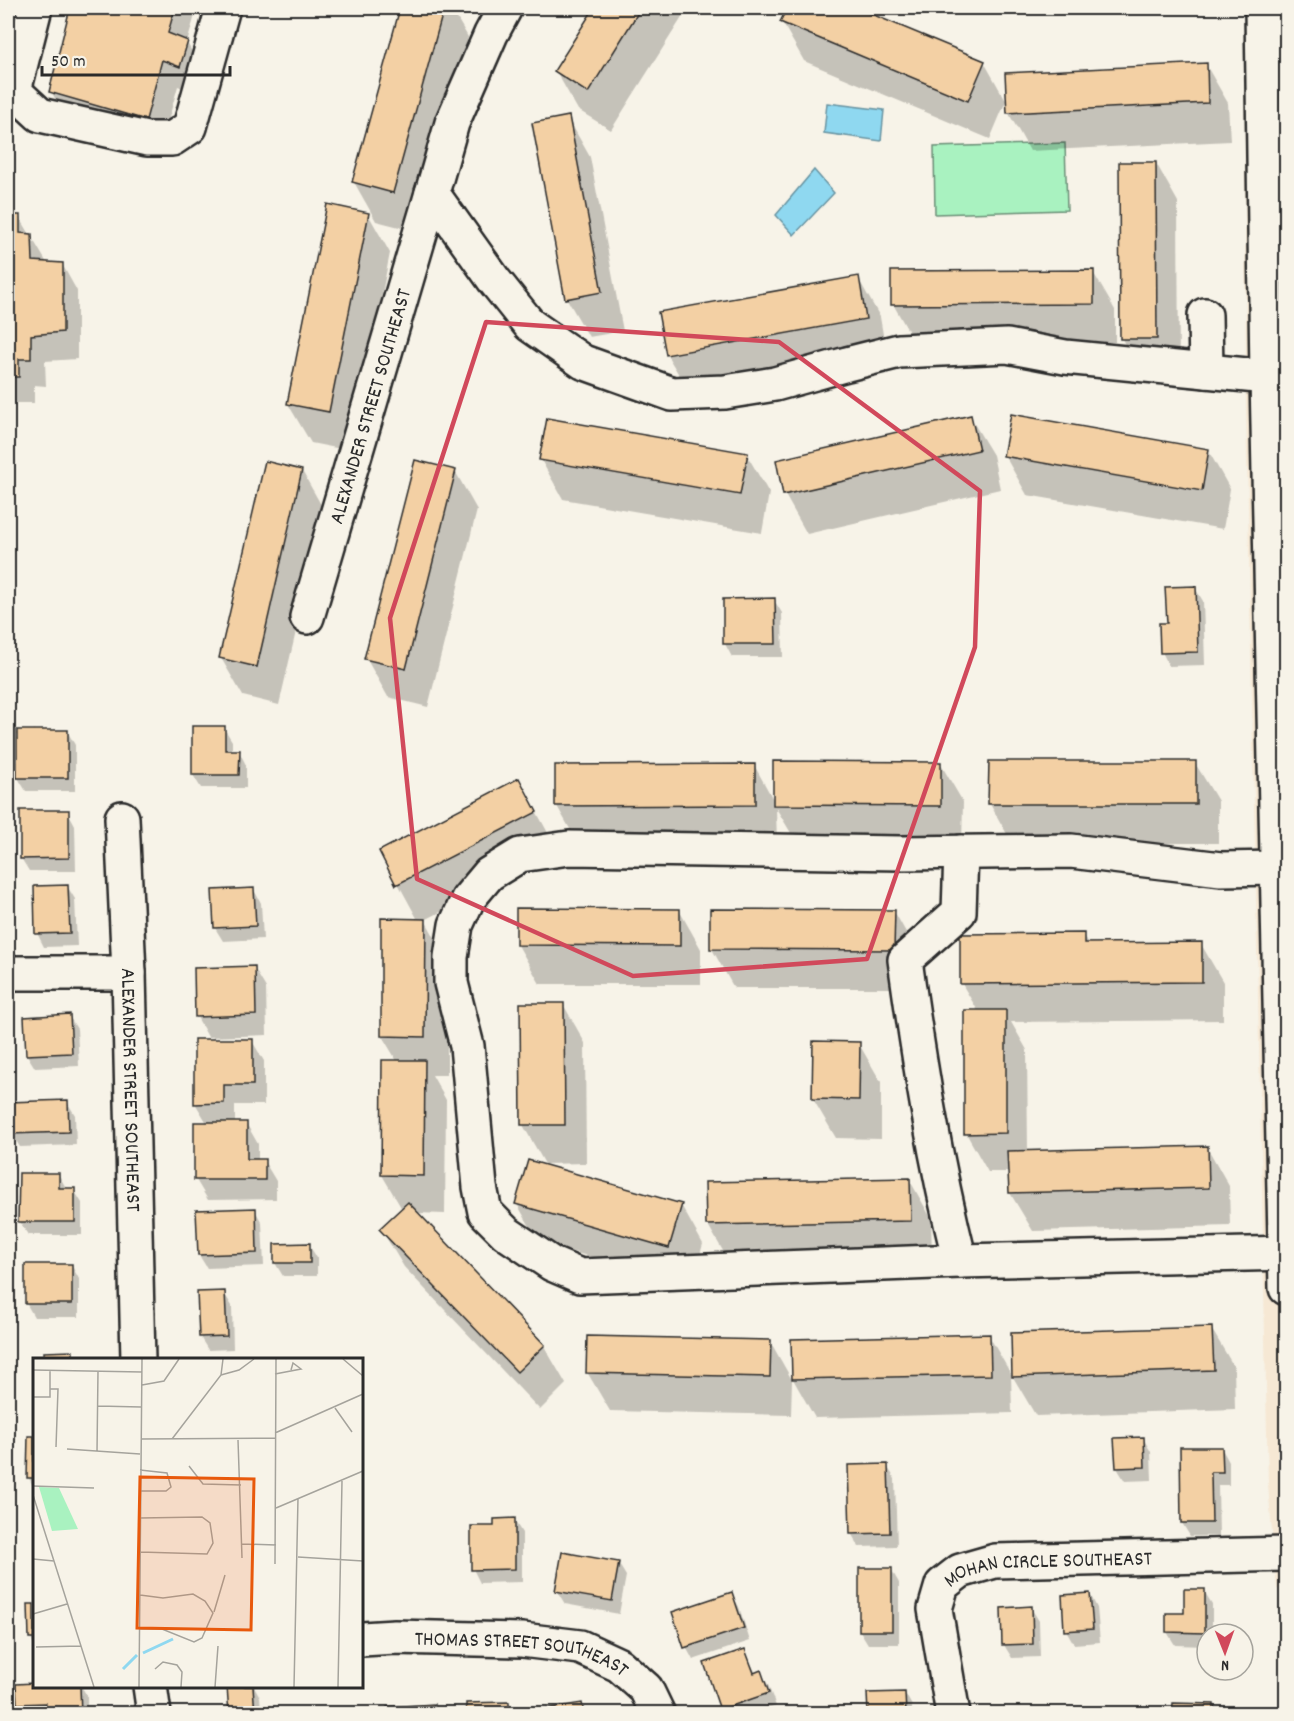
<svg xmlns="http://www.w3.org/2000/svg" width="1294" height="1721" viewBox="0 0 1294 1721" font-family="Dekko,sans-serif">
<rect width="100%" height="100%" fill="#f7f3e8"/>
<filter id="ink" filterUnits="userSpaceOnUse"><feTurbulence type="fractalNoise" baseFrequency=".0167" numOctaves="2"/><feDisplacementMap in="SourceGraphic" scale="12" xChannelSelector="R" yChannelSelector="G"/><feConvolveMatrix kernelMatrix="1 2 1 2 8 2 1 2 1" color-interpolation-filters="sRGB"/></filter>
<g filter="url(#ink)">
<polygon fill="#f6e8d4" points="1244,8 1286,8 1286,1589 1277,1589 1268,1485 1246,406"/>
<polygon fill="#a9f2c0" stroke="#6a8e76" stroke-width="1.5" points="1065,143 1067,210 935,214 934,147"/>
<g fill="#8fd8f0" stroke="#6793a1" stroke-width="1.5">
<polygon points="827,103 884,110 881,141 824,133"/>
<polygon points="814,170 834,193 794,235 776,215"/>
</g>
<g fill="#0003">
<polygon points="72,8 197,8 187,43 202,69 195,93 178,86 161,146 66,118 51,91"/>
<polygon points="402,8 451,8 468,37 415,231 376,221 354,182"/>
<polygon points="472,8 489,8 487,12"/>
<polygon points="595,8 688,8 611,130 578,110 556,71"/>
<polygon points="788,8 853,8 984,62 1006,101 990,139 804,61 782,22"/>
<polygon points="1206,65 1228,103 1230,141 1030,151 1008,112"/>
<polygon points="568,118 590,157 623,331 589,337 567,299"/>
<polygon points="1156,163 1178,202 1179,377 1144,378 1122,339"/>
<polygon points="368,214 390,253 351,451 311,443 288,404"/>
<polygon points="8,216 19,216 47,263 62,264 77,291 77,359 45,361 46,386 34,385 34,403 8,403"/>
<polygon points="1093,272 1115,310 1115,342 915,343 893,304"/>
<polygon points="858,278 880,317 887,358 690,393 667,355"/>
<polygon points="970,417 993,455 1000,489 807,534 785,495 777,461"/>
<polygon points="1208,450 1230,489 1223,529 1027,495 1005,456"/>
<polygon points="747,455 769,493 762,533 563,499 541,460"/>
<polygon points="302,471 324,510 279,705 243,696 221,658"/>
<polygon points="455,471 477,510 428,707 388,697 366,658"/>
<polygon points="1195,588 1203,601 1205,665 1169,666 1162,652 1168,625"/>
<polygon points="774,600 782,613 783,657 732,657 725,644"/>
<polygon points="224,728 232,741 232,751 239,751 246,765 246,788 201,788 193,775"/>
<polygon points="67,731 75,745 75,791 26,791 18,778"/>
<polygon points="940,763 963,802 962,845 797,843 776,808 777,844 579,845 557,806 557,766 754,765 774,801"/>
<polygon points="1195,763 1218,801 1218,843 1012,843 990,804"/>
<polygon points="519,780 558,851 425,920 447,959 447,1075 432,1075 446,1100 445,1214 417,1213 544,1346 566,1384 540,1410 404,1267 381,1229 402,1209 382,1175 397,1061 382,1036 418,920 381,852"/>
<polygon points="68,812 75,825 76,871 29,871 21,858"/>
<polygon points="67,886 75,899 77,946 44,947 37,933"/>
<polygon points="254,890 261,903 263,939 223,941 215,928"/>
<polygon points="679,910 701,949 701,984 540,984 518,945"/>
<polygon points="894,911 916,950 916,988 734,988 712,949"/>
<polygon points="1083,935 1089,945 1201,944 1223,982 1223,1020 1011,1022 1027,1050 1028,1152 1207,1147 1229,1186 1230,1226 1033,1231 1010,1193 1010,1172 988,1172 966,1133 978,1011 962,984 961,936"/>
<polygon points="254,968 266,988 267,1035 208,1037 197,1017"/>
<polygon points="563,1004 585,1043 586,1163 545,1164 523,1125"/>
<polygon points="69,1016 77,1029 79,1066 35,1068 27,1055 25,1018"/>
<polygon points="252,1041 264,1061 264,1105 235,1105 235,1123 246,1123 258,1144 258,1161 264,1161 276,1181 276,1199 208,1200 196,1180 207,1123 195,1103"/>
<polygon points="814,1043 859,1044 881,1082 881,1139 836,1138 813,1099"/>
<polygon points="67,1102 75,1115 76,1145 20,1147 13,1136 8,1137 8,1104"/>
<polygon points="59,1175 66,1188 74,1190 82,1203 82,1235 28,1235 20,1222"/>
<polygon points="909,1179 931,1218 932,1259 730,1263 708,1225"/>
<polygon points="517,1204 681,1205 703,1244 691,1286 539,1242"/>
<polygon points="255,1210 262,1223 264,1266 207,1268 199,1255"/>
<polygon points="309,1245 317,1258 317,1276 283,1276 275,1263"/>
<polygon points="72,1266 79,1279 79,1317 34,1317 26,1303"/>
<polygon points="224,1293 232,1306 233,1349 208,1350 200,1337"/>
<polygon points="1211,1328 1234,1367 1235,1409 1036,1416 1013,1377"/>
<polygon points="989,1336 1011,1374 1012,1413 815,1418 793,1379 792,1340"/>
<polygon points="770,1341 792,1380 791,1415 610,1411 587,1372"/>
<polygon points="29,1437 34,1437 34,1488 29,1478"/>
<polygon points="1143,1438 1151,1452 1152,1480 1125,1481 1117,1468"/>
<polygon points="1222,1449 1229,1462 1229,1485 1218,1485 1219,1536 1190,1536 1182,1523"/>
<polygon points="887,1466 895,1479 897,1546 859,1547 851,1533"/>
<polygon points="514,1520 522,1533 522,1582 480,1583 473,1569 495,1527"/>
<polygon points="618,1563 626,1576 619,1614 565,1604 557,1591"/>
<polygon points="891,1569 899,1583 899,1644 868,1644 860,1631"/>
<polygon points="1204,1591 1212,1604 1212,1634 1207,1634 1207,1646 1175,1645 1167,1632 1185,1615"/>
<polygon points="731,1593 739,1607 750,1641 693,1660 686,1647"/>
<polygon points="1090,1594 1097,1608 1100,1642 1074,1644 1066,1630"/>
<polygon points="29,1606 34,1606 34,1645 31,1638"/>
<polygon points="1031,1608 1039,1621 1040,1657 1012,1658 1004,1645 1002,1609"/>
<polygon points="745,1651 756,1674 761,1672 768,1685 776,1706 754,1714 724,1714 721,1709"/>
<polygon points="18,1685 81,1686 87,1696 87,1714 25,1714 19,1704"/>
<polygon points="229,1686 254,1686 260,1697 261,1714 230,1714"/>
<polygon points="905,1693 912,1706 912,1714 869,1714"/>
</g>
<g fill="#f3d0a4" stroke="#2b2b2b" stroke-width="1.5">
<polygon points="70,8 175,8 168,33 188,41 180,67 162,60 146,120 49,92"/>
<polygon points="400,8 444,8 393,193 352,182"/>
<polygon points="594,8 641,8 588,93 554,71"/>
<polygon points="787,8 857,8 985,61 968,101 780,22"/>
<polygon points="1207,63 1208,103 1007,113 1005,73"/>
<polygon points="569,116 602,292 565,299 532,123"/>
<polygon points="1119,162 1156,162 1157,339 1120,339"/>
<polygon points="327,204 369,213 329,412 287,404"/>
<polygon points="8,215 20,215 20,233 32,234 33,261 63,263 63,332 31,335 31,359 19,359 19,377 8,377"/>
<polygon points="1094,270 1094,304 891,305 891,271"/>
<polygon points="859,276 866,319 666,355 658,312"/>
<polygon points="1011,414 1209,449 1202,491 1003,456"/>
<polygon points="971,415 979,450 783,495 776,460"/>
<polygon points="547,418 748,453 740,495 539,460"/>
<polygon points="415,460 456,470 406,669 364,659"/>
<polygon points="265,461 302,470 257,667 219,658"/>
<polygon points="1196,586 1198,652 1160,653 1159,623 1167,623 1165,587"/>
<polygon points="775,598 776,644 723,644 723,599"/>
<polygon points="192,726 225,726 225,750 240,750 239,775 192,775"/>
<rect x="17" y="730" width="51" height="48"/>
<polygon points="773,761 941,762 941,806 773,805"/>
<polygon points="989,761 1196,761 1196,804 988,804"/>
<polygon points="755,764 755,805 555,806 555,765"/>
<polygon points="519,778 537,812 396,885 379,851"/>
<polygon points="20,810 69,810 69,858 20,859"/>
<polygon points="68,885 70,933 35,934 34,886"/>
<polygon points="254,888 256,926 214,928 212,890"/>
<polygon points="516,908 680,909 680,946 516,945"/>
<polygon points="710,909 895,910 894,950 710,949"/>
<polygon points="381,918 426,919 425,1037 381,1036"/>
<polygon points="1084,933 1084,943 1202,942 1202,982 960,984 960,934"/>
<polygon points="255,966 256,1015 195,1017 194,968"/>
<polygon points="520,1003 564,1003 565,1125 521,1125"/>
<polygon points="964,1010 1006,1010 1006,1133 964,1134"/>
<polygon points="70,1014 72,1053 26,1055 24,1017"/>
<polygon points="194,1039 253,1039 253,1085 224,1085 224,1103 194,1104"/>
<polygon points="813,1041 860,1042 859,1100 812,1099"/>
<polygon points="382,1060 425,1060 424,1176 381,1175"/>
<polygon points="68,1100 69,1132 10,1134 10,1123 8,1123 8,1102"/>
<polygon points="194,1122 247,1122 247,1159 265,1159 265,1180 194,1180"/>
<polygon points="1208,1146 1209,1188 1009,1193 1007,1151"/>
<polygon points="528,1160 682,1204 669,1248 515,1204"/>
<polygon points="19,1173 59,1173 59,1188 75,1188 75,1222 18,1222"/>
<polygon points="910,1178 911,1221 706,1225 705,1182"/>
<polygon points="408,1202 545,1345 517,1372 379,1229"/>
<polygon points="256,1208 257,1253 198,1255 196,1210"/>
<polygon points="310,1243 310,1263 274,1263 274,1244"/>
<rect x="25" y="1264" width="47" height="40"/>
<polygon points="225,1291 227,1336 199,1337 197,1292"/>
<polygon points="1212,1327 1214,1370 1012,1377 1011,1333"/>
<polygon points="990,1334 991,1375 792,1379 791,1339"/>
<polygon points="587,1336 771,1340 770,1377 586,1373"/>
<polygon points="73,1351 73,1360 44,1360 44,1352"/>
<polygon points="28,1436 34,1436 34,1478 27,1478"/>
<polygon points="1144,1437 1145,1467 1116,1468 1114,1438"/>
<polygon points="1180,1447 1222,1447 1223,1472 1211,1472 1212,1523 1181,1523"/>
<polygon points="888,1464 890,1533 850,1534 848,1465"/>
<polygon points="515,1518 515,1569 471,1570 471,1526 494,1526 494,1519"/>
<polygon points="562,1552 619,1562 612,1601 555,1591"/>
<rect x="859" y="1568" width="33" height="63"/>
<polygon points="1184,1589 1205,1589 1205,1633 1166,1632 1166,1613 1184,1613"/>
<polygon points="732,1592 744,1628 684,1648 672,1612"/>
<polygon points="1090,1593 1093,1629 1064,1631 1062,1595"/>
<polygon points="28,1604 34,1604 34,1638 29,1638"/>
<polygon points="1032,1606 1033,1644 1002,1645 1001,1608"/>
<polygon points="745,1649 754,1673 761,1670 769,1693 720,1710 704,1663"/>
<polygon points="34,1683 34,1686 80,1686 81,1714 46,1714 45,1703 17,1704 16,1684"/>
<polygon points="227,1686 253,1686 255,1714 229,1714"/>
<polygon points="905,1692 906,1714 868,1714 867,1693"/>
<polygon points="509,1702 509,1714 466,1714 466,1703"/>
<polygon points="582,1703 584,1714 538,1714 538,1710"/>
<polygon points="1173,1703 1214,1704 1214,1714 1172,1714"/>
<polygon points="434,1704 434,1714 387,1714 387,1707"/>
</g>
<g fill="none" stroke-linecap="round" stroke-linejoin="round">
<g stroke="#2b2b2b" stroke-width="38">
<g id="minor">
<polyline points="35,8 14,91 40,115 147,139 172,139 190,127 223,8"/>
<polyline points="505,8 491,34 452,123 432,193 494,280 530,325 583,362 672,394 725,392 775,384 847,364 899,351 1007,346 1065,357 1267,377"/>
<polyline points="1262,8 1267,377 1286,1288"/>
<polyline points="1205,315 1206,371"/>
<path id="s1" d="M307,617L432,193"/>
<path id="s2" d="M122,818L129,973L138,1360"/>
<polyline points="1277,868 1221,869 1071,851 901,853 569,848 520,855 489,874 468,899 456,925 451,957 451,983 467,1046 480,1187 485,1212 506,1233 552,1264 580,1276 960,1261 1286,1253"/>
<polyline points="8,973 129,973"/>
<path d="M960,1261C935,1162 919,1061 905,960L959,912L961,852"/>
<path id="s3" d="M362,1639L395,1637L522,1640L580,1647L619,1665L646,1689L658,1714"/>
<polyline points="150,1686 154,1714"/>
<path id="s4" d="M953,1714L935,1609L942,1585L960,1571L995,1561L1286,1554"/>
</g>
</g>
<use href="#minor" stroke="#f7f3e8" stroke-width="33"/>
</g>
</g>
<path fill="none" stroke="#d1495b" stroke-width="4.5" stroke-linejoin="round" d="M486,322L779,342L980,491L975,647L867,959L633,976L417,879L390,618Z"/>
<g text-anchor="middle" stroke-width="4.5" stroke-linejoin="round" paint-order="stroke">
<g font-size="21" fill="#2b2b2b" stroke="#f7f3e8">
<text dy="7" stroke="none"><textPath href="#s1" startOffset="220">ALEXANDER STREET SOUTHEAST</textPath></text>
<text dy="7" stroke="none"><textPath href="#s2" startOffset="272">ALEXANDER STREET SOUTHEAST</textPath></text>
<text dy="7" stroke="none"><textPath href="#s4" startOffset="242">MOHAN CIRCLE SOUTHEAST</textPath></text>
<text dy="7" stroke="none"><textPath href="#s3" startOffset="162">THOMAS STREET SOUTHEAST</textPath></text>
</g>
</g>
<g transform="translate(33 1358)">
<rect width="330" height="330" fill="#f7f3e8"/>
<path d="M6,129L26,130L45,171L19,173Z" fill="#a9f2c0"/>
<path fill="none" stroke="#8fd8f0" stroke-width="3" d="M110,295L140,281M90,311L104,297"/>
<path fill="none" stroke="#a5a39c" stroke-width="1.5" d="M310,1L330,18M0,12L109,14M242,16L268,11L260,5L258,12M188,17L206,12L221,1M109,27L131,23L146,1M17,31H25L23,89M0,39H17V12M65,48L108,49M302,50L319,74M242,75L330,36M108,81L242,80M139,81L188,17L190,1M205,82L209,200M34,91L107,96M64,94L65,13M156,108L170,126L208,127M0,128L61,130M107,133H133L138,129L134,115L107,112M0,137L61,329M243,150L330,113M107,160L169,159L177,165L180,185L174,196L107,194M208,186L243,187M265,199L330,203M0,201L21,203M242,206L243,1M181,254L192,217M0,256L34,246M107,271H129L161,284L169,280L180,255L172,243L160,236L130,240L107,237M3,289L48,288M122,311L130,304L144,307L149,314L148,329M106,329L109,1M182,329L185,288M261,329L265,140M305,329L309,123"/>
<path fill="#e8590c" fill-opacity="0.15" stroke="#e8590c" stroke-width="3" d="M107,119L221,121L218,272L104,270Z"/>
<rect width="330" height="330" fill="none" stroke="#2b2b2b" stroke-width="3"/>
</g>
<rect width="1294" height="1721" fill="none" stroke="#f7f3e8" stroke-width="30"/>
<rect x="15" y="15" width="1264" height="1691" fill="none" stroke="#2b2b2b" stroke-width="2" filter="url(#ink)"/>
<g transform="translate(1225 1652) rotate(179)"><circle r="28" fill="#f7f3e8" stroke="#a5a39c" stroke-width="1.5"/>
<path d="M0-4.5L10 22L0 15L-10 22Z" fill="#d1495b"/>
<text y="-9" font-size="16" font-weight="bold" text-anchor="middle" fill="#2b2b2b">N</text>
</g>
<path d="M42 66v9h188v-9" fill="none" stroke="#2b2b2b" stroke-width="3"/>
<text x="51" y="66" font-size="18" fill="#2b2b2b" stroke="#f7f3e8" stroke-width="4.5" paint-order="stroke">50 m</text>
</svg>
